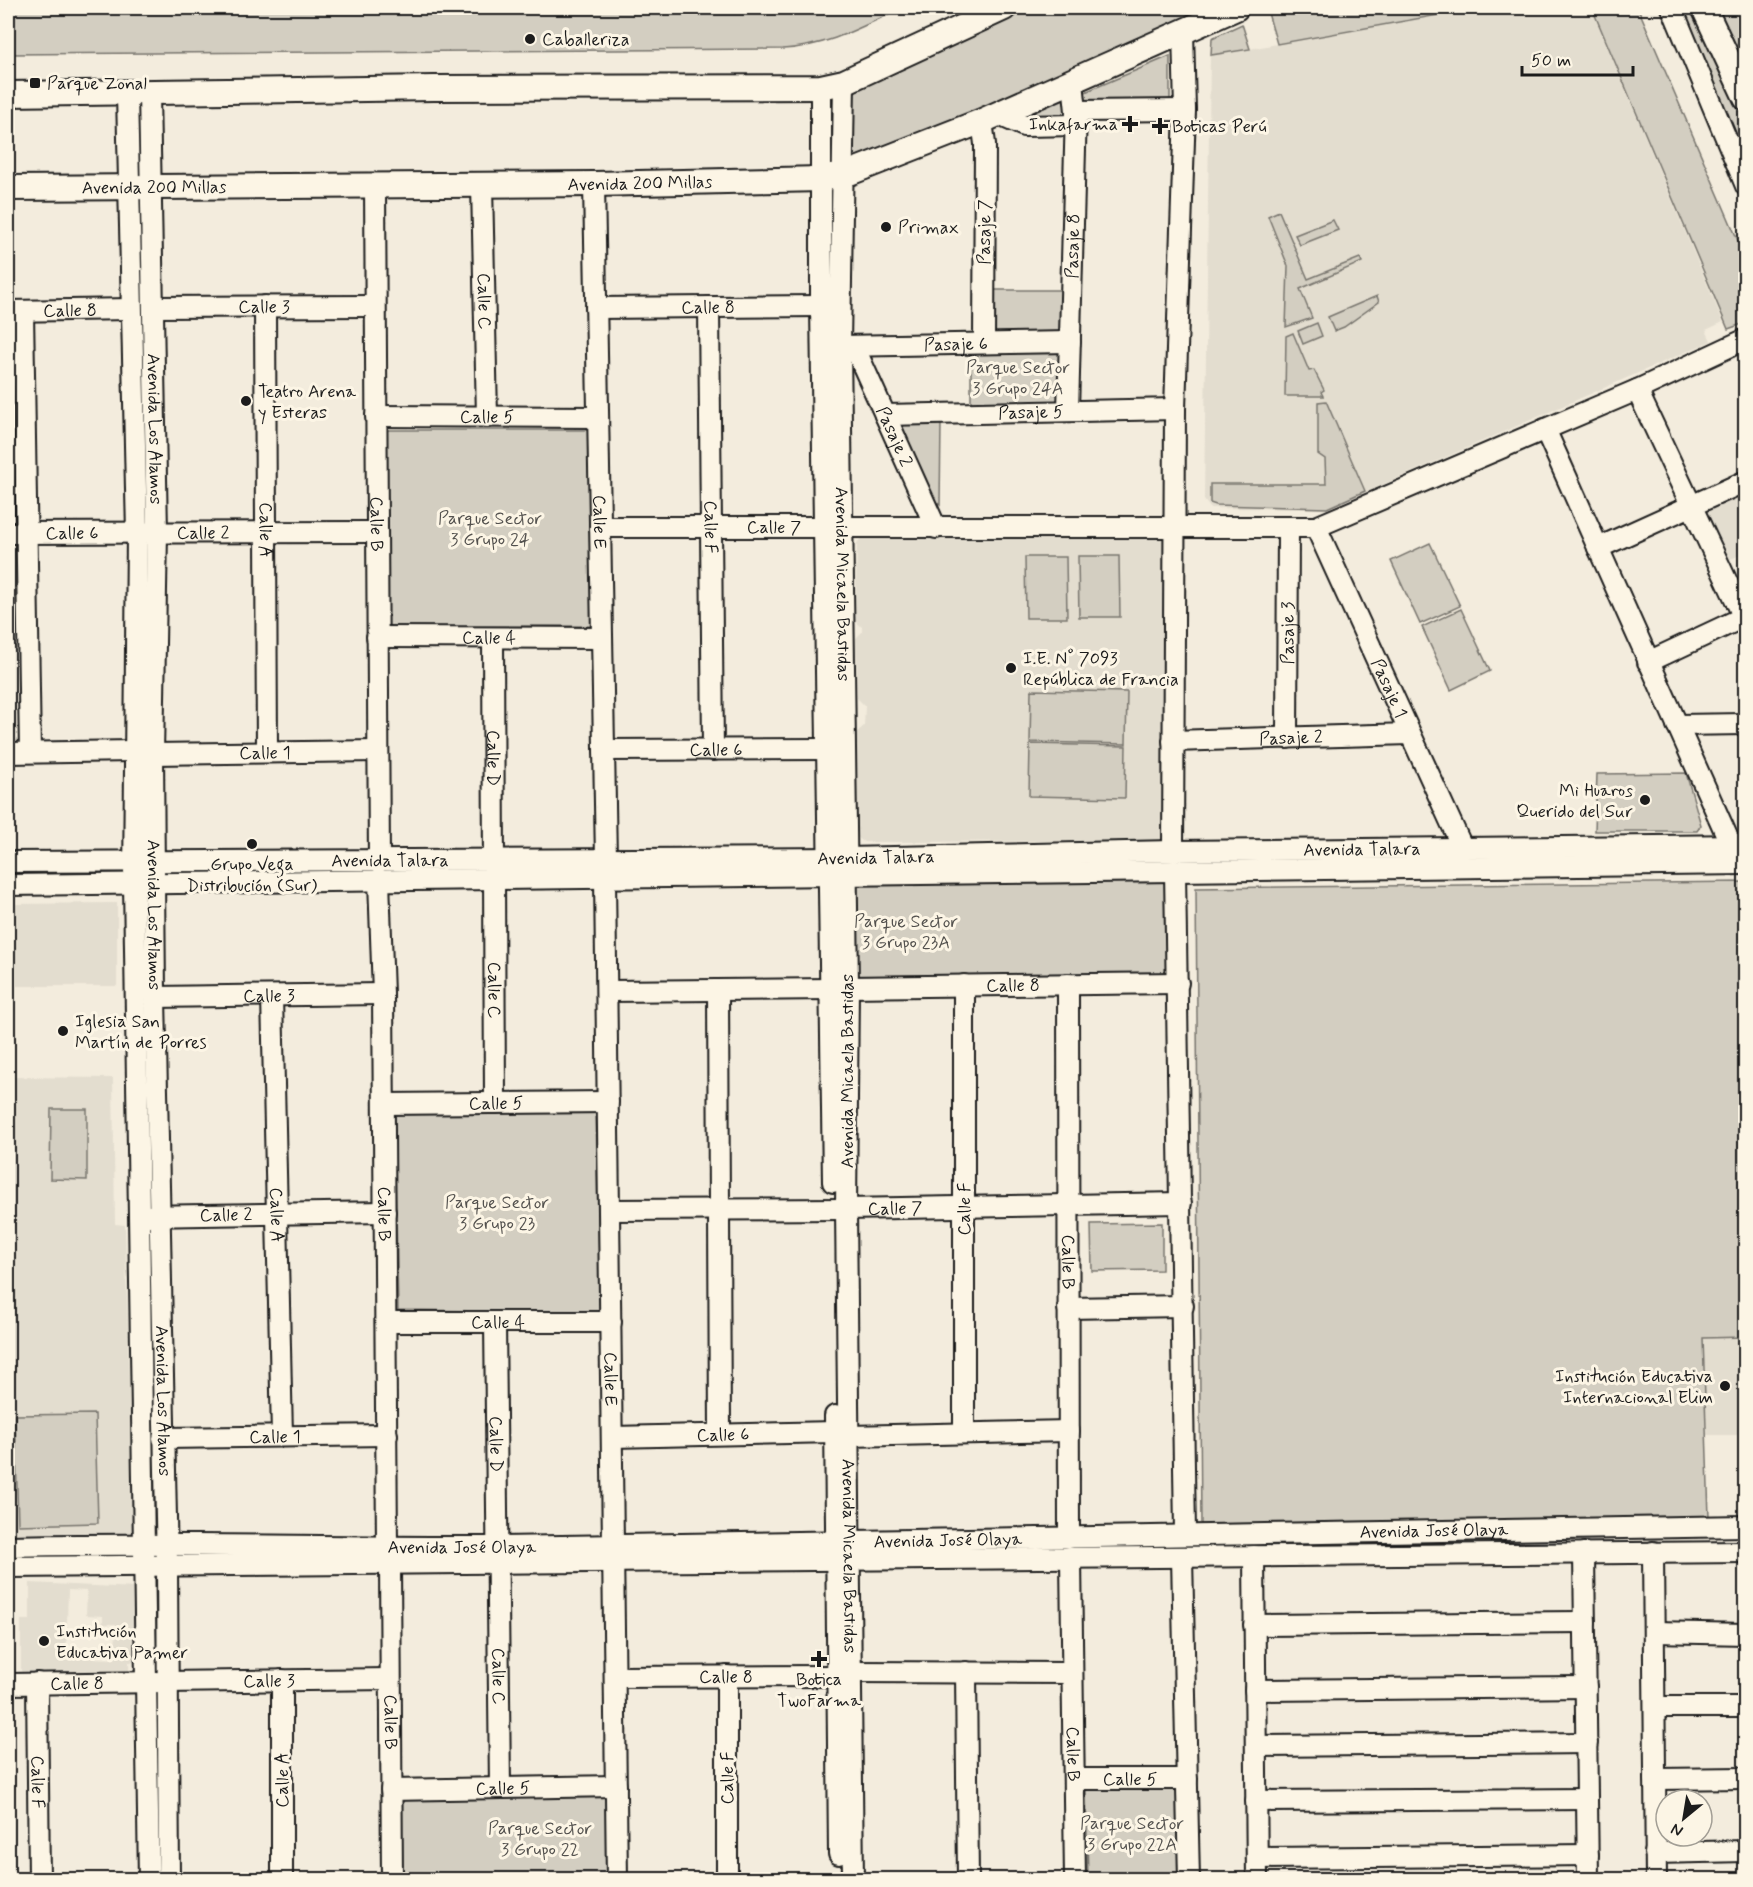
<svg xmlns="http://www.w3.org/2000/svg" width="1753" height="1887" viewBox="0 0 1753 1887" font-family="Mynerve,sans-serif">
<rect width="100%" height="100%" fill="#f3ecdd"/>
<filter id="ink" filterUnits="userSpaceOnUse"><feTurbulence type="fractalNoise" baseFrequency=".0167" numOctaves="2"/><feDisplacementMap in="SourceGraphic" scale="12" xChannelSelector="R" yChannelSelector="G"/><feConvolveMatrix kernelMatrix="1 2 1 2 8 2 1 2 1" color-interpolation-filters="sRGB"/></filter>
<g filter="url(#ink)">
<g fill="#e3ddcf" fill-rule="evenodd">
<polygon points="1479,8 1591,8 1723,322 1706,330 1711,341 1327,509 1210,508 1204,500 1210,56"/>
<polygon points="1745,485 1745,553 1726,561 1701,504"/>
<polygon points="1159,533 1165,539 1167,834 1161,841 864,842 858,838 856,733 864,726 865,706 857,698 856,638 862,632 862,627 855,621 857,543 862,537"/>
<polygon points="117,903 117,986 8,986 8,904"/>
<polygon points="8,1077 113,1078 115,1224 125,1225 133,1529 131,1533 8,1534"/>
<polygon points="1703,1337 1745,1337 1745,1435 1707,1435"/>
<path d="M30,1583L137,1588L135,1662H129V1673L104,1672L103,1677H21V1620H30ZM68,1590L87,1591L86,1615L103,1616V1624H116L115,1659L66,1657Z"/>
</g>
<g fill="#d3cec1" stroke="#78756e" stroke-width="1.5">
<path d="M8,8H902C861,27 829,46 783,49L8,54Z"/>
<polygon points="1031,8 1216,8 851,168 853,88"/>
<polygon points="1281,8 1477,8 1277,44 1268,13"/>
<polygon points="1592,8 1638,8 1745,257 1745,323 1728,329"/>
<polygon points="1680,8 1700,8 1745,108 1745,164"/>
<polygon points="1718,8 1745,8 1745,65"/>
<polygon points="1242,24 1250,49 1211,55 1212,38"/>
<polygon points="1170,56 1170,105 1080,103 1078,95"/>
<polygon points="1065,99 1070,121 1025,119 1021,112 1036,104"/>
<polygon points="1279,211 1308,279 1360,258 1362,262 1300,289 1312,318 1286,327 1288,266 1268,216"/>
<polygon points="1333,220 1338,230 1300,245 1295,235"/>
<polygon points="993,290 1063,290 1064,333 993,333"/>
<polygon points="1377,296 1379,302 1344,327 1334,331 1328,317"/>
<polygon points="1317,323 1322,336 1303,344 1298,331"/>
<polygon points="1293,333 1309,371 1314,370 1324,390 1321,392 1323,396 1285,396 1286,336"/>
<polygon points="1065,346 1066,408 971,409 971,347"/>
<polygon points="1326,401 1365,491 1327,508 1216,505 1210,503 1210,484 1326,484 1325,459 1318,454 1318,402"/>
<polygon points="941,422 940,505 935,501 900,424"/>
<polygon points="386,430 592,430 593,626 388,627"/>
<polygon points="1430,543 1460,606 1420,624 1391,561"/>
<polygon points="1078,556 1119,556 1120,617 1079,617"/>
<polygon points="1025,557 1066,557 1067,618 1026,618"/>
<polygon points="1461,609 1490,671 1451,690 1422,627"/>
<polygon points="1031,690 1127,692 1126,744 1030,742"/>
<polygon points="1030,744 1126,746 1125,798 1029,796"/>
<polygon points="1686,773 1701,825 1697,831 1595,831 1597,774"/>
<polygon points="1168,880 1170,976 857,980 856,884"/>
<polygon points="1745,882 1745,1337 1703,1338 1709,1517 1201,1526 1196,888"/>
<polygon points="51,1109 87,1109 87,1180 50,1179"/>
<polygon points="596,1112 600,1312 398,1310 394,1114"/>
<polygon points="1162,1223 1162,1270 1092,1271 1091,1224"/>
<polygon points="95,1414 98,1523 18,1525 15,1415"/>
<polygon points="1177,1786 1178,1879 1088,1879 1086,1787"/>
<polygon points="607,1795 606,1879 402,1879 400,1798"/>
</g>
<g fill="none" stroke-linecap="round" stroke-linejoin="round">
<g stroke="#1c1c1c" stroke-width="24">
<g id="minor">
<polyline points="1672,8 1746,186"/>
<path id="s1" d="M844,82L840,346L848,987L846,1209L853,1880"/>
<polyline points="821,87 821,306 833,1182"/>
<path id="s2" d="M149,93L157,533L153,754L155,997L167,1565L169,1880"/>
<polyline points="127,94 137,533 134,883 149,1880"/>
<polyline points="1076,111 1185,110"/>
<polyline points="997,114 1024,126 1076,125"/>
<polyline points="982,121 985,144 984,343"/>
<path id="s3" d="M594,184L606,860"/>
<path id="s4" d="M375,185L379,862"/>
<path id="s5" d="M482,185L487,417"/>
<path id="s6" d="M265,306L267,752"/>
<path id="s7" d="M153,307L375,306"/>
<path id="s8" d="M709,307L713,750"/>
<path id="s9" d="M596,308L821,306"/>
<path id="s10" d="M8,311L131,309"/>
<polyline points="23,311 30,752"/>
<path id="s11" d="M840,346L1070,342"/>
<path id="s12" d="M854,346L936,528"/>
<polyline points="1637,390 1746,622"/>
<path id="s13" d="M1068,411L1076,111L1073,82"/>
<path id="s14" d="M885,415L1175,409"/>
<path id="s15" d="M376,416L598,417"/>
<polyline points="1545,429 1731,845"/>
<path id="s16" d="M600,527H1316L1637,390L1746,339"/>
<path id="s17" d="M1316,527L1463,849"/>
<path id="s18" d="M8,533L377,532"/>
<polyline points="1598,548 1746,481"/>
<path id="s19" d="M377,637L602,638"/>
<path id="s20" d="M493,638L495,1103"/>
<polyline points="1648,662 1746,616"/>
<polyline points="1677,725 1746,724"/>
<path id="s21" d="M1287,738L1288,528"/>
<path id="s22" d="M1173,741L1410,734"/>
<path id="s23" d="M604,750L829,749"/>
<polyline points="8,753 133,751"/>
<path id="s24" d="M153,754L378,751"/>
<polyline points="1173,851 1175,409 1185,110 1183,31"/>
<path id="s25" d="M8,862L846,858L1173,851L1746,845"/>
<polyline points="1175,871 1185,1533"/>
<path id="s26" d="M605,878L617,1880"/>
<path id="s27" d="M379,880L383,994L387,1547"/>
<polyline points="8,885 1746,864"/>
<path id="s28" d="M1068,984L1069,1538"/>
<polyline points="964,985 964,1433"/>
<path id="s29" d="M848,987L1178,983"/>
<polyline points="718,990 720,1434"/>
<polyline points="607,991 831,989"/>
<path id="s30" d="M272,996L282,1435"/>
<path id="s31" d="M155,997L383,994"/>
<path id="s32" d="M384,1104L608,1102"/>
<path id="s33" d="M609,1210L846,1209L1181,1203"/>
<path id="s34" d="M145,1216L385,1212"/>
<polyline points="1068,1308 1183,1306"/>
<path id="s35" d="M386,1322H611"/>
<path id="s36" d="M495,1322L500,1788"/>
<polyline points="835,1416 839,1854"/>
<polyline points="849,1436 1069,1431"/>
<path id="s37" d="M612,1437L835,1432"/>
<path id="s38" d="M163,1438L387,1435"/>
<path id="s39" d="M8,1546C171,1542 333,1548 497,1547C913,1543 1329,1530 1746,1526"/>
<polyline points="1653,1552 1656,1880"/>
<polyline points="1584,1553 1588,1880"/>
<polyline points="1254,1556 1257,1880"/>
<polyline points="1182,1557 1189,1880"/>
<path id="s40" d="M1071,1558L1075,1880"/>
<path id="s41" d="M390,1564L392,1880"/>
<polyline points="8,1567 1746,1552"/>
<polyline points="1254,1625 1585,1622"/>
<polyline points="1655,1632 1746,1634"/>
<polyline points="851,1672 1072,1673"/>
<polyline points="966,1672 968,1880"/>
<path id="s42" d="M615,1677L837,1676"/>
<polyline points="282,1680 282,1880"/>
<path id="s43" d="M37,1683L39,1880"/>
<path id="s44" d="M8,1684L390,1679"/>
<polyline points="1255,1690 1586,1687"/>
<polyline points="1655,1707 1746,1707"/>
<polyline points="1256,1746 1587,1743"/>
<path id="s45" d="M1074,1779H1187"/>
<polyline points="1655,1779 1746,1778"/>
<path id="s46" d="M391,1790L616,1786"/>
<polyline points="1256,1801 1587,1799"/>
<polyline points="1655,1853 1746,1851"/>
<polyline points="1257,1858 1588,1855"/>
<polyline points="727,1880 727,1676"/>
</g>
</g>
<g stroke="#1c1c1c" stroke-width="28">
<g id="major">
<polyline points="1704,8 1746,98"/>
<polyline points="8,94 434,88 821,87 844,82 1004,8"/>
<path id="s47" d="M8,188L594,184L821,179L844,175L982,121L1236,8"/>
</g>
</g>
<use href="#minor" stroke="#fcf5e5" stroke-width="20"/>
<use href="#major" stroke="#fcf5e5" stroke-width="24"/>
</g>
</g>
<g fill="#1c1c1c" stroke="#fcf5e5" stroke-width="2">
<circle cx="530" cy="39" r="6"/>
<rect x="29" y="77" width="12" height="12" rx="3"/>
<path d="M1127 115h6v6h6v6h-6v6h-6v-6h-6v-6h6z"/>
<path d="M1157 117h6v6h6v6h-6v6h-6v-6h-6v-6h6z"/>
<circle cx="886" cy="227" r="6"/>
<circle cx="246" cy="401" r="6"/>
<circle cx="1011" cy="668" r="6"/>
<circle cx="1645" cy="800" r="6"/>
<circle cx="252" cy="844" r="6"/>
<circle cx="63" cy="1031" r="6"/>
<circle cx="1725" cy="1386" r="6"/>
<circle cx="44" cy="1641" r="6"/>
<path d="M816 1650h6v6h6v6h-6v6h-6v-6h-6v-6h6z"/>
</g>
<g text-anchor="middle" stroke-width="6" stroke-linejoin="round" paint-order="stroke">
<g font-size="18" fill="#1c1c1c" stroke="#fcf5e5" text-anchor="start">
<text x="542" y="45">Caballeriza</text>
<text x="47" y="89">Parque Zonal</text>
<text x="1118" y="130" text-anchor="end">Inkafarma</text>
<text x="1172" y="132">Boticas Perú</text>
<text x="898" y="233">Primax</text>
<text x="258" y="397">Teatro Arena<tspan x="258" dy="21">y Esteras</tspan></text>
<text x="1023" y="664">I.E. N° 7093<tspan x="1023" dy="21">República de Francia</tspan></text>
<text x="1633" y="796" text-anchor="end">Mi Huaros<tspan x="1633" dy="21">Querido del Sur</tspan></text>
<text x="252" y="870" text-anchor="middle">Grupo Vega<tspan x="252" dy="21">Distribución (Sur)</tspan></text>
<text x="75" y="1027">Iglesia San<tspan x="75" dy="21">Martín de Porres</tspan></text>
<text x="1713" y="1382" text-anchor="end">Institución Educativa<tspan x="1713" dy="21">Internacional Elim</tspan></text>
<text x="56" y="1637">Institución<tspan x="56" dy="21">Educativa Pamer</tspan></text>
<text x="819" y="1685" text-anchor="middle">Botica<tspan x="819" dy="21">TwoFarma</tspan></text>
</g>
<g font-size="18" fill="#1c1c1c" stroke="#fcf5e5">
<text dy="6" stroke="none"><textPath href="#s47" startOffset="632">Avenida 200 Millas</textPath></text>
<text dy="6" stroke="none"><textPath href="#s47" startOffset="146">Avenida 200 Millas</textPath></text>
<text transform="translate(984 232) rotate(-90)" y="6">Pasaje 7</text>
<text dy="6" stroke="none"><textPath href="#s13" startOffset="165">Pasaje 8</textPath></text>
<text dy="6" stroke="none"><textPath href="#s5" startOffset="116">Calle C</textPath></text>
<text dy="6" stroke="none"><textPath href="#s7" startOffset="111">Calle 3</textPath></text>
<text dy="6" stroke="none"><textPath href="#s9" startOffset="112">Calle 8</textPath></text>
<text dy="6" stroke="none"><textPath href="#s10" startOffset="62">Calle 8</textPath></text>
<text dy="6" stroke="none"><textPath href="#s11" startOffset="116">Pasaje 6</textPath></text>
<text dy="6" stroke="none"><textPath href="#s14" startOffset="146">Pasaje 5</textPath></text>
<text dy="6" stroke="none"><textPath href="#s15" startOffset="111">Calle 5</textPath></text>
<text dy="6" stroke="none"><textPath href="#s2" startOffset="336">Avenida Los Alamos</textPath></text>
<text dy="6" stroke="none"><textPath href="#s12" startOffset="99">Pasaje 2</textPath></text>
<text dy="6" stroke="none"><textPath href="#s3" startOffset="338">Calle E</textPath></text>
<text dy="6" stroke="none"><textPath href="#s4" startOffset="339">Calle B</textPath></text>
<text dy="6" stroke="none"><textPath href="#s16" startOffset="174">Calle 7</textPath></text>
<text dy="6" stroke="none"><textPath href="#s8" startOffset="220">Calle F</textPath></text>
<text dy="6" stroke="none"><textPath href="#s6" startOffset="224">Calle A</textPath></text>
<text dy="6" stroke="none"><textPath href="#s18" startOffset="64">Calle 6</textPath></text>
<text dy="6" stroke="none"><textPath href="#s18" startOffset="195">Calle 2</textPath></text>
<text dy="6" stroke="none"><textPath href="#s1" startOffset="502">Avenida Micaela Bastidas</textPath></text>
<text dy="6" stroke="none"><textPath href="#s21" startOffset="105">Pasaje 3</textPath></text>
<text dy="6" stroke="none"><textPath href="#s19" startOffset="112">Calle 4</textPath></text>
<text dy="6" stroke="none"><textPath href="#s17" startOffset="177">Pasaje 1</textPath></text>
<text dy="6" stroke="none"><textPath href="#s22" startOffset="118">Pasaje 2</textPath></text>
<text dy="6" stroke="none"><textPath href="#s23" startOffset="112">Calle 6</textPath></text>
<text dy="6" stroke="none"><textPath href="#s24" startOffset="112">Calle 1</textPath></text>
<text dy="6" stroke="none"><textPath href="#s20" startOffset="120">Calle D</textPath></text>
<text dy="6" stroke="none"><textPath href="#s25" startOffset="1354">Avenida Talara</textPath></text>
<text dy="6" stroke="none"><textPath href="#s25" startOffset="868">Avenida Talara</textPath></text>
<text dy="6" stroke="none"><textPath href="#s25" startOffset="382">Avenida Talara</textPath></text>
<text dy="6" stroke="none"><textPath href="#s2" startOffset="822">Avenida Los Alamos</textPath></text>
<text dy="6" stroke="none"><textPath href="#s29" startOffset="165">Calle 8</textPath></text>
<text dy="6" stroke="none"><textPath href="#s20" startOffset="352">Calle C</textPath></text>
<text dy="6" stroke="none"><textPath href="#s31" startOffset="114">Calle 3</textPath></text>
<text transform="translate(847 1071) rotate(-90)" y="6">Avenida Micaela Bastidas</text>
<text dy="6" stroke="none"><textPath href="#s32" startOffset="112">Calle 5</textPath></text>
<text dy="6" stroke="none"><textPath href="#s33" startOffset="286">Calle 7</textPath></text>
<text transform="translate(964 1209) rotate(-90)" y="6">Calle F</text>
<text dy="6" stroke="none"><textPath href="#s27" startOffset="334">Calle B</textPath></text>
<text dy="6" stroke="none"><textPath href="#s34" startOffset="81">Calle 2</textPath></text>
<text dy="6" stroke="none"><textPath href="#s30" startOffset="219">Calle A</textPath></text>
<text dy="6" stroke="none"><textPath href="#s28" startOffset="278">Calle B</textPath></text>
<text dy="6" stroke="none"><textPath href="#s35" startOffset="112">Calle 4</textPath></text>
<text dy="6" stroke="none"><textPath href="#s26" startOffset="501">Calle E</textPath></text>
<text dy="6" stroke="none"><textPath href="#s2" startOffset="1308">Avenida Los Alamos</textPath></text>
<text dy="6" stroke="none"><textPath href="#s37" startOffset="111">Calle 6</textPath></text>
<text dy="6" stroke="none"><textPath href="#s38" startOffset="112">Calle 1</textPath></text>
<text dy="6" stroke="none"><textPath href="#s36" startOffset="122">Calle D</textPath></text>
<text dy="6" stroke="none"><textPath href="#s39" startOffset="1426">Avenida José Olaya</textPath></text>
<text dy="6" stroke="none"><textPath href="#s39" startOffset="940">Avenida José Olaya</textPath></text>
<text dy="6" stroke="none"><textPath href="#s39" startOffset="454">Avenida José Olaya</textPath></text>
<text dy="6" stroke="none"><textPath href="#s1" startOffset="1474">Avenida Micaela Bastidas</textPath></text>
<text dy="6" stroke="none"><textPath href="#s36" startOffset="354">Calle C</textPath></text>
<text dy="6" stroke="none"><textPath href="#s42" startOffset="111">Calle 8</textPath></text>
<text dy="6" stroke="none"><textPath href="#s44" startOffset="261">Calle 3</textPath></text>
<text dy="6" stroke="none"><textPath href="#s44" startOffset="69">Calle 8</textPath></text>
<text dy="6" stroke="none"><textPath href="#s41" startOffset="158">Calle B</textPath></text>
<text dy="6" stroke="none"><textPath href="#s40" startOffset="196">Calle B</textPath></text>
<text transform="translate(727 1778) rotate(-90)" y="6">Calle F</text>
<text dy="6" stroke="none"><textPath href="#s45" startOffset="56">Calle 5</textPath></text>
<text transform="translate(282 1780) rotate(-90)" y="6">Calle A</text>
<text dy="6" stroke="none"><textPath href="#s43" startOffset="99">Calle F</textPath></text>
<text dy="6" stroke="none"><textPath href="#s46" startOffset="112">Calle 5</textPath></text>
</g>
<g font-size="18" fill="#53514e" stroke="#fcf5e5">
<text x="1018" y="373">Parque Sector<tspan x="1018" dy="21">3 Grupo 24A</tspan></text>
<text x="490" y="524">Parque Sector<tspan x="490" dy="21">3 Grupo 24</tspan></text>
<text x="906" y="927">Parque Sector<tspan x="906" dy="21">3 Grupo 23A</tspan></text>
<text x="497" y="1208">Parque Sector<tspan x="497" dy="21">3 Grupo 23</tspan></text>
<text x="1132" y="1829">Parque Sector<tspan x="1132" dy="21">3 Grupo 22A</tspan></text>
<text x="540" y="1834">Parque Sector<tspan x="540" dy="21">3 Grupo 22</tspan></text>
</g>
</g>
<rect width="1753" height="1887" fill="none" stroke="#fcf5e5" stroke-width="30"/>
<rect x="15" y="15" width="1723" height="1857" fill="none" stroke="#1c1c1c" stroke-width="2" filter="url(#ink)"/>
<g transform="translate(1684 1818) rotate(210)"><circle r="28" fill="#fcf5e5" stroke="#a29e95" stroke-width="1.5"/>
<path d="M0-4.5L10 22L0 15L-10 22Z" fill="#1c1c1c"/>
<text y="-9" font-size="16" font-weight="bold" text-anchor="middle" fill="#1c1c1c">N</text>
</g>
<path d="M1522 66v9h111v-9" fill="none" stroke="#1c1c1c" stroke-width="3"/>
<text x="1531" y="66" font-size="18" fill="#1c1c1c" stroke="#fcf5e5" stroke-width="4.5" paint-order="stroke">50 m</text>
</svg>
